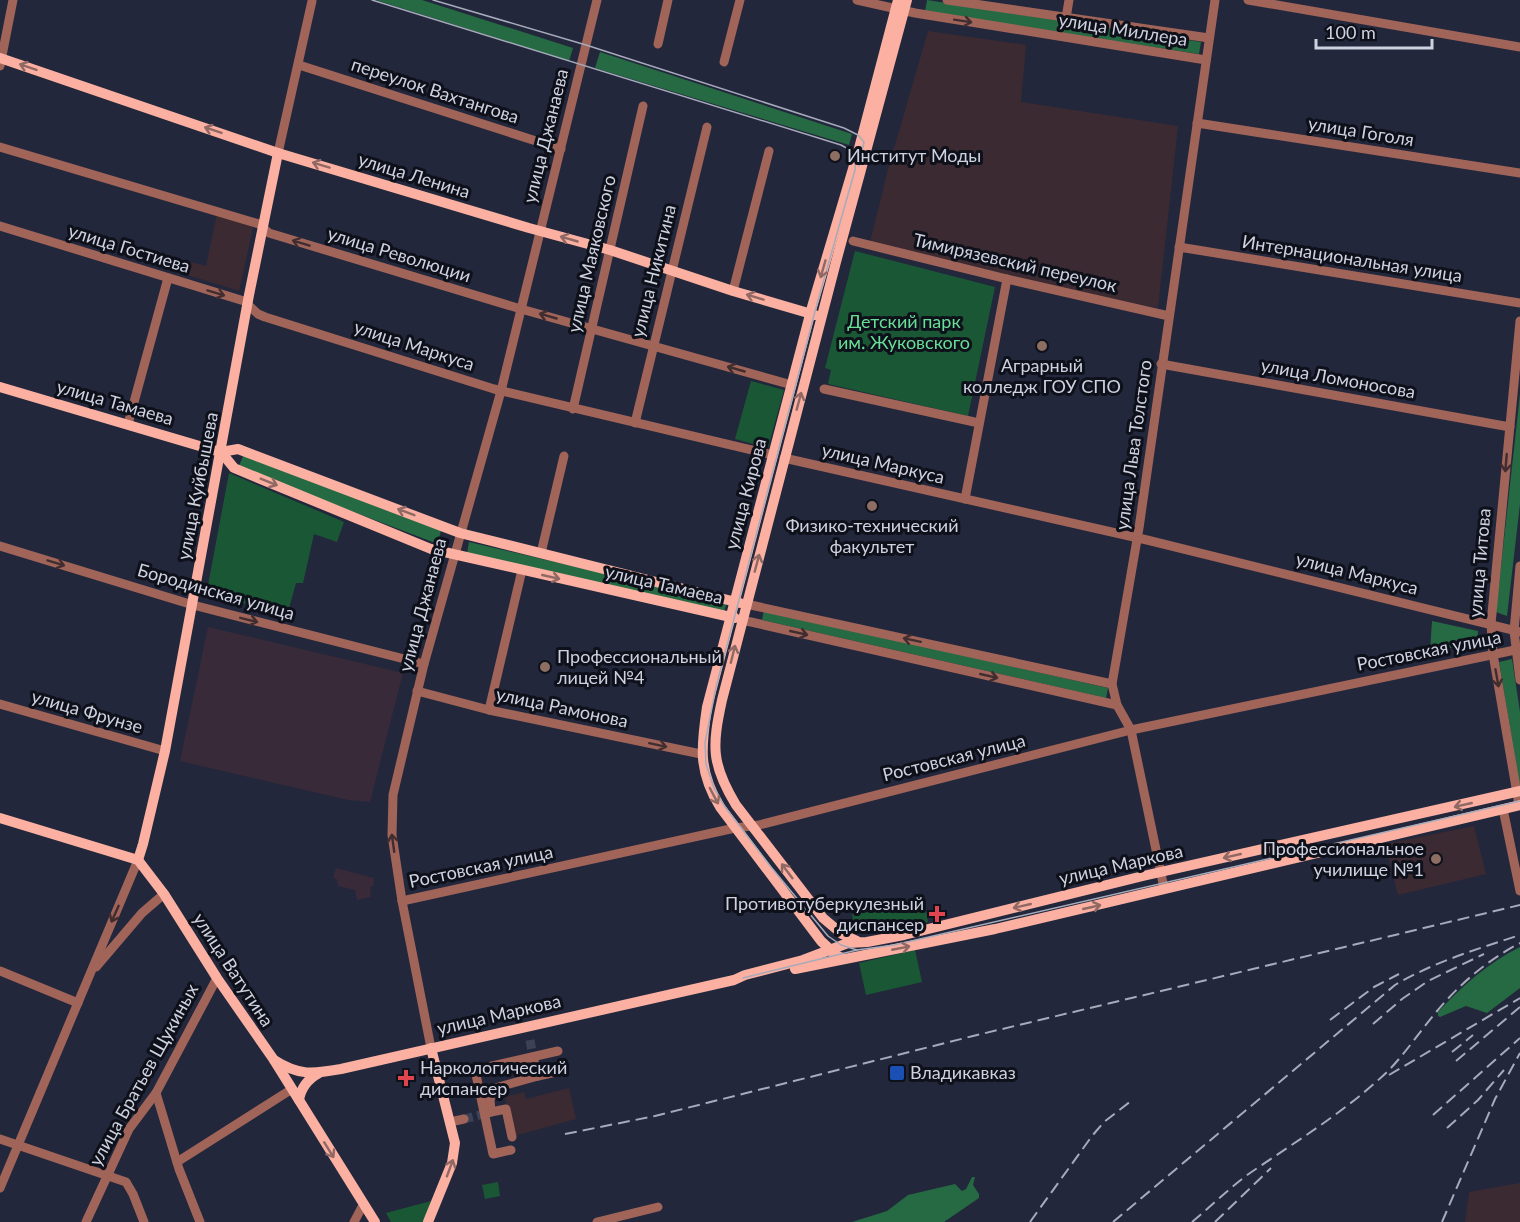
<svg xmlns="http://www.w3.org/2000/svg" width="1520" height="1222" viewBox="0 0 1520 1222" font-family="Lato,sans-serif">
<rect width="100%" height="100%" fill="#22273c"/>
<g fill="#382a38">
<polygon points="208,627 403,673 370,802 348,800 180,761"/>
<polygon points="336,868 374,878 373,886 370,887 371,897 357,900 355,890 338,886 337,879 333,878"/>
</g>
<g fill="#3b2a32">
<polygon points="928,31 1026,45 1021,102 1178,126 1158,308 1078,292 870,242 888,169"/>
<polygon points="217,214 252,224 253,228 239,291 184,274 187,261 206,266"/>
<polygon points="1474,826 1486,874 1398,895 1385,844"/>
<polygon points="569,1088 576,1119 514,1136 505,1097 524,1092 526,1099"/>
<polygon points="1520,1183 1520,1222 1465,1222 1469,1192"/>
</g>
<g fill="#1a5835">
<polygon points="855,251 995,287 968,416 828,384 831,370 825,368"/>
<polygon points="751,381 784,390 768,448 735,439"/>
<polygon points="229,473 344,522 337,542 314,534 303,583 296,583 288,612 206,596"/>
<polygon points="924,901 928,922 876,933 868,933 854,925 852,914"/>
<polygon points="915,950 922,982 866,995 859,963"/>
<polygon points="498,1182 500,1196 485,1199 482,1185"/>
<polygon points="431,1201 426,1222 391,1222 386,1213"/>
</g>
<g fill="#256a42">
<polygon points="376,0 422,0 573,48 569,61"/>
<polygon points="927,0 1201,42 1199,54 925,12"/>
<polygon points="600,52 852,134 849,145 595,68"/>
<polygon points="1520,394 1520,504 1507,616 1496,612"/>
<polygon points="244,454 441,530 438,544 238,468"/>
<polygon points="469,542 727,602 724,612 467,553"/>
<polygon points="764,610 1108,688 1106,698 762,620"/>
<polygon points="1432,621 1478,631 1477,644 1430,651"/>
<polygon points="1512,659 1520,712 1520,787 1499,662"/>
<path d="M1520,947V988L1487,1013L1466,1006L1440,1017L1438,1016V1012C1462,986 1488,963 1520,947Z"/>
<polygon points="972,1177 975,1177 973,1185 979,1194 979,1198 944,1222 852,1222 887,1211 908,1195 955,1184 962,1191 966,1189"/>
</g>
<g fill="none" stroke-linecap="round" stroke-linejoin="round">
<g stroke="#3c4155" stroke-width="9" stroke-dasharray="9 4.5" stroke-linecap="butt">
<polyline points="530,1040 533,1057"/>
<polyline points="464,1119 484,1114"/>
</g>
<g stroke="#a06459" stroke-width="9">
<polyline points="857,0 915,13 1206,60"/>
<polyline points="947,0 1209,38"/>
<polyline points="1248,0 1520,47"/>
<polyline points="1066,18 1069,0"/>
<polyline points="658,44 668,0"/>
<polyline points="724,62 740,0"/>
<polyline points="299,65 561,149"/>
<polyline points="0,66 13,0"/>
<polyline points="1197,123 1520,173"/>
<polyline points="0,147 259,224 269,233 521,309 792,385"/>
<polyline points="278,153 312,1"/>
<polyline points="0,226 244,301 258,314 265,317 494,389 773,455"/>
<polyline points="853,241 1007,279 1169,316"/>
<polyline points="1179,247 1520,303"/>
<polyline points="733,291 769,151"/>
<polyline points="1161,364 1510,427"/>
<polyline points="824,389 979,423"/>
<polyline points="573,409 643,106"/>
<polyline points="635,423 707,127"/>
<polyline points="128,424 168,278"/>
<polyline points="784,458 1147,540 1520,632"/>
<polyline points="965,499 1007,279"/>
<polyline points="0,546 193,605 424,664"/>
<polyline points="541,553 564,456"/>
<polyline points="1520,566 1514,631 1520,680"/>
<polyline points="746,604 1112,684"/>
<polyline points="742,620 1117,705"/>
<polyline points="417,691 489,710 701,754"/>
<polyline points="0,704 165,751"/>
<polyline points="489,710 522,570"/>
<polyline points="1519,805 1493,654 1491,624 1520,321"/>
<polyline points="1503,809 1520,891"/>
<polyline points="1164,888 1131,730 1117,705 1112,684 1139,528 1215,0"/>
<polyline points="402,901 735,828 759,825 1131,730 1515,650"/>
<polyline points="96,967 142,913 164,894"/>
<polyline points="0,971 78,1003"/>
<polyline points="431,1048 402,901 392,835 393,795 424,664 501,391 597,0"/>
<polyline points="538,1076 556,1072"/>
<polyline points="156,1093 179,1169 200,1222"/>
<polyline points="491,1112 490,1099 495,1088 538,1076 533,1057"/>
<polyline points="486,1113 506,1109 512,1137"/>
<polyline points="450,1122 464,1119"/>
<polyline points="0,1139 126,1182 133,1194 144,1222"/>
<polyline points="511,1150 493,1154 475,1070 558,1051"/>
<polyline points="177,1162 292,1089"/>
<polyline points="0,1188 138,860"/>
<polyline points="86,1222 129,1129 156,1093 217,978"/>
<polyline points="354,1222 363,1205"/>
<polyline points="597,1222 658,1207"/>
</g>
<g stroke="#fbb0a1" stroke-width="10">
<polyline points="0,58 278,153 529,228 610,250 733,291 815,315"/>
<polyline points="0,387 213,450 221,452 238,449 460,533 740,603"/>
<polyline points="221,452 234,468 431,549 735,618"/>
<polyline points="0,818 138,860 164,894 217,978 274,1060 375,1222"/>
<polyline points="138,860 143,844 165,751 249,295 278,153"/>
<path d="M857,941L842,934L823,918L736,805C711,764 712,746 722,700L836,262L907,0"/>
<path d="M844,959L836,955L821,941L720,807C698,771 701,747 707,707L812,307L858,152L898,0"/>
<polyline points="795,969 995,929 1520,805"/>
<path d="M274,1060C299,1076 313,1074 341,1069L734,980L745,975L803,960L848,943L867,942L904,935L1143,876L1520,791"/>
<path d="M299,1100C301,1087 308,1079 319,1073"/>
<polyline points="428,1222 452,1163 455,1143 431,1048"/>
</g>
<g stroke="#a6aaba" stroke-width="1.5">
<polyline points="372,0 841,145 850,150 856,157 855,170 817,304 716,687 705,743 706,764 714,788 725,807 771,867 828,936 841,945 857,950 894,945 1520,801"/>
<polyline points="433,0 586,45 844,128 858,135 864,142 859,166"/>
<polyline points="743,978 857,950"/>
</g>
<g stroke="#a6aaba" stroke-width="2" stroke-dasharray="12 6" stroke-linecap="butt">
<polyline points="1330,1020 1374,987 1399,974"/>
<polyline points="1373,1024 1402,999 1428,981 1484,954"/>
<polyline points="1452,1052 1473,1035"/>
<polyline points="1456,1061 1520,1007"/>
<polyline points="1389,1075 1520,998"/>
<polyline points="1433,1115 1520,1038"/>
<polyline points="1447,1128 1478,1100 1504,1070"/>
<polyline points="565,1134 655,1116 973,1036 1520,905"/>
<polyline points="1030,1222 1092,1136 1104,1122 1131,1101"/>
<path d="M1113,1222L1395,985C1434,962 1477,949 1520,935"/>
<path d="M1192,1222C1214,1204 1235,1182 1259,1167C1303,1137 1348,1109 1387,1072C1404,1055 1418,1034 1433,1016C1457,986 1486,961 1520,943"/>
<polyline points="1215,1222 1271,1168"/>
<polyline points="1442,1222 1495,1099 1520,1053"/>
</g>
</g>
<defs><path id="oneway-shaft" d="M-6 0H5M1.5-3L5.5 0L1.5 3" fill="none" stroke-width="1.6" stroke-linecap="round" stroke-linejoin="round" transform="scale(1.5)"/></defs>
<g stroke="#412d30">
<use href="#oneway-shaft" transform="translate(963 21) rotate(9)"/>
<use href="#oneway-shaft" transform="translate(301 243) rotate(-163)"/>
<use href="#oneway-shaft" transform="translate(216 293) rotate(17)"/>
<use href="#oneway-shaft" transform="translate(548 316) rotate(-164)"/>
<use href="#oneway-shaft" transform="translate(736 369) rotate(-164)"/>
<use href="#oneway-shaft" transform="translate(1506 463) rotate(95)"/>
<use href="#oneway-shaft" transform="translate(56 563) rotate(17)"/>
<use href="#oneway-shaft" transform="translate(249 620) rotate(14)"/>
<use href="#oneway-shaft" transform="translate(799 633) rotate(13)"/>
<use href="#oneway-shaft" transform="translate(912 640) rotate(-168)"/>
<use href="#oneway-shaft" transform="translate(989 676) rotate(13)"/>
<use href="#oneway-shaft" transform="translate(1497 678) rotate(80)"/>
<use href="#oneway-shaft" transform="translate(658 745) rotate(12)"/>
<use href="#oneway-shaft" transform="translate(393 843) rotate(-98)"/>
<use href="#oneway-shaft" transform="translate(115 914) rotate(114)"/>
</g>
<g stroke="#906864">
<use href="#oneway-shaft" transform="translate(28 67) rotate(-161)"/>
<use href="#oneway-shaft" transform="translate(213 130) rotate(-161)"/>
<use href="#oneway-shaft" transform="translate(321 165) rotate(-163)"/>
<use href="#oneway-shaft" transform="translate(569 239) rotate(-164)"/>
<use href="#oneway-shaft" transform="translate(823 269) rotate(106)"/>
<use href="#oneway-shaft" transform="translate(755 297) rotate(-163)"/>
<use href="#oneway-shaft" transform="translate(799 401) rotate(-75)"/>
<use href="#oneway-shaft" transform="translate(269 482) rotate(22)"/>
<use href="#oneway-shaft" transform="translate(406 512) rotate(-159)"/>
<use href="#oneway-shaft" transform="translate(757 563) rotate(-75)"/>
<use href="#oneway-shaft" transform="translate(551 577) rotate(13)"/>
<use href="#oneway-shaft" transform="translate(733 654) rotate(-76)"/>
<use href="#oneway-shaft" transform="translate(714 796) rotate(62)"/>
<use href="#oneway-shaft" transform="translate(1463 805) rotate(167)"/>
<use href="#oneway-shaft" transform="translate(1232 856) rotate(167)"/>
<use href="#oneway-shaft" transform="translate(787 871) rotate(-127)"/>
<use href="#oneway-shaft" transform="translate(1022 906) rotate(167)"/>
<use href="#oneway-shaft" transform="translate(1092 907) rotate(-13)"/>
<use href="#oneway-shaft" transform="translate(901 948) rotate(-11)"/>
<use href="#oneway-shaft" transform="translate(329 1150) rotate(58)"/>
<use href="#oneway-shaft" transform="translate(450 1168) rotate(-70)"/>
</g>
<g fill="#8d6e63" stroke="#0e101a" stroke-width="2">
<circle cx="835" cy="156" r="6"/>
<circle cx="1042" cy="346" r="6"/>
<circle cx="872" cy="506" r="6"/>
<circle cx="545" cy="667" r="6"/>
<circle cx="1436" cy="859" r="6"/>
</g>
<g fill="#e0444e" stroke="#0e101a" stroke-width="2">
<path d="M934 905h6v6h6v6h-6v6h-6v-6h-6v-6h6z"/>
<path d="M403 1069h6v6h6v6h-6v6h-6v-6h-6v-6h6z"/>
</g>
<rect fill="#1a4fb4" stroke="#0e101a" stroke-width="2" x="889" y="1065" width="16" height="16" rx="3"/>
<g text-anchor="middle" stroke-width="6" stroke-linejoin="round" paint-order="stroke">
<g font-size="18" fill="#ced2e0" stroke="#0e101a">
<text transform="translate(1123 30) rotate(9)" y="6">улица Миллера</text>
<text transform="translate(435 91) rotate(18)" y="6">переулок Вахтангова</text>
<text transform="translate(1361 132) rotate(9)" y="6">улица Гоголя</text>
<text transform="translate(546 136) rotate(-76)" y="6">улица Джанаева</text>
<text transform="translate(414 176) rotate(17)" y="6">улица Ленина</text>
<text transform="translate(129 249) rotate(17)" y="6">улица Гостиева</text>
<text transform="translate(592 254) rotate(-77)" y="6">улица Маяковского</text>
<text transform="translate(399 255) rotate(17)" y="6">улица Революции</text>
<text transform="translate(1352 259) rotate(9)" y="6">Интернациональная улица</text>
<text transform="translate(1015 263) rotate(13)" y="6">Тимирязевский переулок</text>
<text transform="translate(654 271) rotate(-76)" y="6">улица Никитина</text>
<text transform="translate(414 346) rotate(18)" y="6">улица Маркуса</text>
<text transform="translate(1338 379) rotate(10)" y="6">улица Ломоносова</text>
<text transform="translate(115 403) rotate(16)" y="6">улица Тамаева</text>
<text transform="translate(1134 445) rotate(-82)" y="6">улица Льва Толстого</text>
<text transform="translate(883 464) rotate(13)" y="6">улица Маркуса</text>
<text transform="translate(198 486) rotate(-79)" y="6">улица Куйбышева</text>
<text transform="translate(746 494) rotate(-75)" y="6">улица Кирова</text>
<text transform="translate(1480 563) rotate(-85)" y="6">улица Титова</text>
<text transform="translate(1357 574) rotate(14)" y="6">улица Маркуса</text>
<text transform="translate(664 585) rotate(13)" y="6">улица Тамаева</text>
<text transform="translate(216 592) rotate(16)" y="6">Бородинская улица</text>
<text transform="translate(423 605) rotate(-75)" y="6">улица Джанаева</text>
<text transform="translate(1429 651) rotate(-11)" y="6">Ростовская улица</text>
<text transform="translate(562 708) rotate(12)" y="6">улица Рамонова</text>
<text transform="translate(87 712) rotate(16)" y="6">улица Фрунзе</text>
<text transform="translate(954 758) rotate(-14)" y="6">Ростовская улица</text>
<text transform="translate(1121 865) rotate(-13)" y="6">улица Маркова</text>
<text transform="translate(481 867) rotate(-12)" y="6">Ростовская улица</text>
<text transform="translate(233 970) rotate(57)" y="6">улица Ватутина</text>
<text transform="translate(499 1015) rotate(-13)" y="6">улица Маркова</text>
<text transform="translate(144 1075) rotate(-61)" y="6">улица Братьев Щукиных</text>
</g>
<g font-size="18" fill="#ced2e0" stroke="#0e101a" text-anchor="start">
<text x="847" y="162">Институт Моды</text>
<text x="1042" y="372" text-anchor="middle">Аграрный<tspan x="1042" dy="21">колледж ГОУ СПО</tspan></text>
<text x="872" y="532" text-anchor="middle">Физико-технический<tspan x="872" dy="21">факультет</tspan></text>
<text x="557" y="663">Профессиональный<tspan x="557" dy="21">лицей №4</tspan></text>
<text x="1424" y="855" text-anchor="end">Профессиональное<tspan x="1424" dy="21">училище №1</tspan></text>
<text x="924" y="910" text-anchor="end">Противотуберкулезный<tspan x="924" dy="21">диспансер</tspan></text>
<text x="420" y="1074">Наркологический<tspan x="420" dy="21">диспансер</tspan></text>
<text x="910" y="1079">Владикавказ</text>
</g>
<g font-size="18" fill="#68df97" stroke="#0e101a">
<text x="904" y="328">Детский парк<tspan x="904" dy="21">им. Жуковского</tspan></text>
</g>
</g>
<path d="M1316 39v9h116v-9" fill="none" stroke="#ced2e0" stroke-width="3"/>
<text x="1325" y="39" font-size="18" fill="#ced2e0" stroke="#0e101a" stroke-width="4.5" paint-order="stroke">100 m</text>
</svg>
